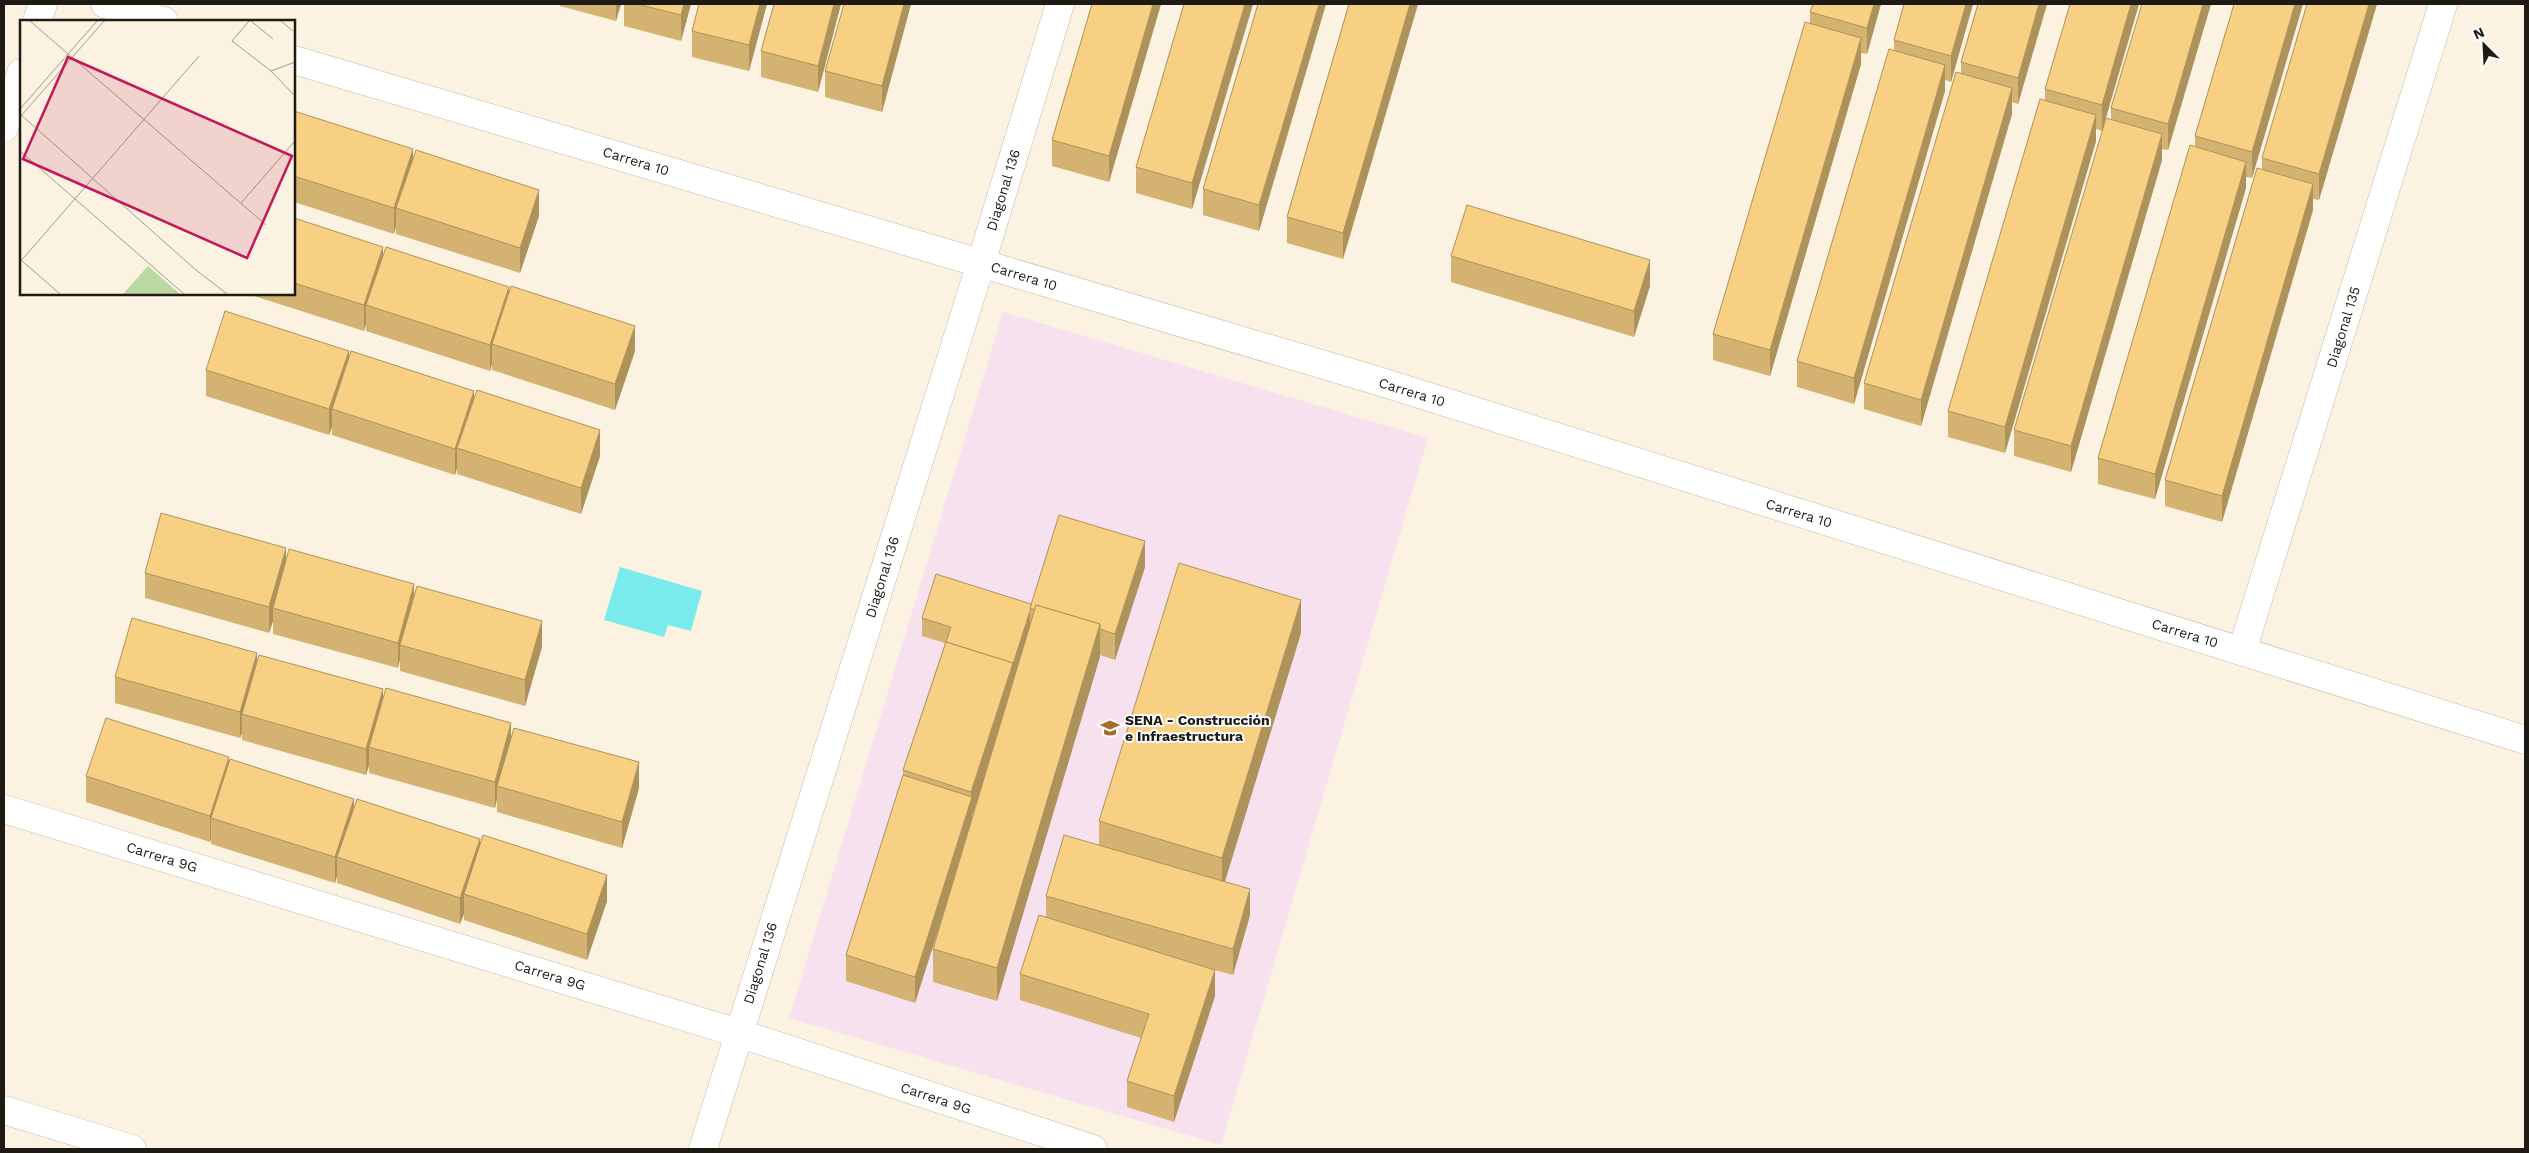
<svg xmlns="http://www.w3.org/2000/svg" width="2529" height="1153" viewBox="0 0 2529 1153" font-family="'Work Sans',sans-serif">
<rect width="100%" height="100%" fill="#fbf2e1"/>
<polygon fill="#f8e1ef" points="1003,312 1428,438 1221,1145 789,1018"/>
<polygon fill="#7aebed" points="620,567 702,591 691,631 668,625 664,637 604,620"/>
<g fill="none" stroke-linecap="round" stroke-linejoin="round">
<g stroke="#c1b9a9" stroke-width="29">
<g id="minor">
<polyline points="105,4 164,21"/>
<polyline points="37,21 43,4"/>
<polyline points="294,60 1375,380 2525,740"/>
<polyline points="4,128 21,73"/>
<polyline points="2242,651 2443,4"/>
<polyline points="4,809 738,1033 1093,1149"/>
<polyline points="4,1110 132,1149"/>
<polyline points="703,1149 981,263 1060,4"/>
</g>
</g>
<use href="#minor" stroke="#fff" stroke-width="28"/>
</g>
<g fill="#d4b372" fill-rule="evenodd">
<polygon points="560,4 621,4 616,21 560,6"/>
<polygon points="624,4 691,4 681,41 624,26"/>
<polygon points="699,4 767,4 749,71 692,57 692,31"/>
<polygon points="774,4 841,4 818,92 761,77 761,51"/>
<polygon points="911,4 882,112 825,97 825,71"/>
<polygon points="1161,4 1109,182 1052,166 1052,140"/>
<polygon points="1253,4 1192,209 1136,193 1136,167"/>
<polygon points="1326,4 1259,231 1203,215 1203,189"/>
<polygon points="1349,4 1418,4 1343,259 1287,243 1287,217"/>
<polygon points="1813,4 1881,4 1867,54 1861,53 1861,64 1770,376 1713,360 1713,334 1810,24 1810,12"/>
<polygon points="1904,4 1973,4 1951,82 1945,80 1945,91 1854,404 1797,387 1797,361 1894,51 1894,40"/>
<polygon points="1978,4 2047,4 2018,104 2012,102 2012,114 1921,426 1864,409 1864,383 1961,73 1961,62"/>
<polygon points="2139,4 2102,131 2096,129 2096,141 2005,453 1948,437 1948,411 2045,100 2045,89"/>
<polygon points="2211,4 2168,150 2162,149 2162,160 2071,472 2014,456 2014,430 2111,120 2111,108"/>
<polygon points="2234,4 2303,4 2252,178 2246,177 2246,188 2155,499 2098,484 2098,458 2195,147 2195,136"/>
<polygon points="2377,4 2319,200 2313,199 2313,210 2222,522 2165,506 2165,480 2262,169 2262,158"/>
<polygon points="294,111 413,158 539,216 520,273 396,234 396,226 394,234 294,202"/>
<polygon points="294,218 383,255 509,293 635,351 615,410 492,370 492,364 490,371 366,331 366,324 364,331 248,294 294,294"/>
<polygon points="1451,256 1650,286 1634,337 1451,282"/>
<polygon points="349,358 474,397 600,456 581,514 457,474 457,468 455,475 332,435 332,427 329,435 206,396 206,370"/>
<polygon points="286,561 414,596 542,647 525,706 400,671 400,659 398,668 273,634 273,621 269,633 145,598 145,573"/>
<path d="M1145,567L1115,660L1100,655L997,1001L933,982V949L953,883L915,1003L846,981V955L903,776V770L945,643L922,636V618L1031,604ZM984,778L972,819V816Z"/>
<polygon points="1301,633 1225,881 1250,915 1233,975 1215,970 1215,996 1174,1122 1127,1107 1127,1081 1141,1038 1020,1000 1020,974 1046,917 1046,896 1099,845 1099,821"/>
<polygon points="257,660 511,737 639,788 622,848 497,812 497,799 495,808 369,773 369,765 366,775 242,740 242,733 240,738 115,703 115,677"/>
<polygon points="229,763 354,807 480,845 607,901 587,960 464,920 464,914 460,924 337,883 337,876 335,883 211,844 211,838 210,842 86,802 86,776"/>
</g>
<g fill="#ad925c">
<polygon points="616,4 621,4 616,21"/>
<polygon points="684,4 691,4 681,41 681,15"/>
<polygon points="760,4 767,4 749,71 749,45"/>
<polygon points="834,4 841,4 818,92 818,66"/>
<polygon points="904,4 911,4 882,112 882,86"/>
<polygon points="1153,4 1161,4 1109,182 1109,156"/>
<polygon points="1245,4 1253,4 1192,209 1192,183"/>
<polygon points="1319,4 1326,4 1259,231 1259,205"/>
<polygon points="1410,4 1418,4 1343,259 1343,233"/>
<polygon points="1874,4 1881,4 1867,54 1867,28"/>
<polygon points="1966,4 1973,4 1951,82 1951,56"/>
<polygon points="2039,4 2047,4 2018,104 2018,78"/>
<polygon points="2131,4 2139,4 2102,131 2102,105"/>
<polygon points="2203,4 2211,4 2168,150 2168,124"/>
<polygon points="2295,4 2303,4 2252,178 2252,152"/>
<polygon points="2369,4 2377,4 2319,200 2319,174"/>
<polygon points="1861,38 1861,64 1770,376 1770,350"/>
<polygon points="1945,65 1945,91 1854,404 1854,378"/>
<polygon points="2012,88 2012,114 1921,426 1921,400"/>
<polygon points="2096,115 2096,141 2005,453 2005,427"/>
<polygon points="2162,134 2162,160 2071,472 2071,446"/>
<polygon points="413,149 413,175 396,208 396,226 394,234 394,208"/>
<polygon points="2246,162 2246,188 2155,499 2155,474"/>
<polygon points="2313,184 2313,210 2222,522 2222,496"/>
<polygon points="539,190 539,216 520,273 520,248"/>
<polygon points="383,247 383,273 366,305 366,324 364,331 364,305"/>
<polygon points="1650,260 1650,286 1634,337 1634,311"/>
<polygon points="509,287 509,313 492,344 492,364 490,371 490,345"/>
<polygon points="635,326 635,351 615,410 615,384"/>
<polygon points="349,351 349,377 332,409 332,427 329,435 329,409"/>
<polygon points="474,391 474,417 457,448 457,468 455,475 455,449"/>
<polygon points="600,430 600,456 581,514 581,488"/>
<polygon points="1145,541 1145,567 1115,660 1115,634"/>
<polygon points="286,548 286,574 273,608 273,621 269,633 269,607"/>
<polygon points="414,584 414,610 400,645 400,659 398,668 398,643"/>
<polygon points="1301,600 1301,633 1222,891 1222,858"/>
<polygon points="1030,611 1030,629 1013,689 972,816 972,823 915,1003 915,977 971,799 971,792"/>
<polygon points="542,621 542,647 525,706 525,680"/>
<polygon points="1100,624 1100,657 997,1001 997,968"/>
<polygon points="257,653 257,679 242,714 242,733 240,738 240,712"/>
<polygon points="383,689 383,715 369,747 369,765 366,775 366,749"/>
<polygon points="511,723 511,749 497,786 497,799 495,808 495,782"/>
<polygon points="229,757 229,783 211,818 211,838 210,842 210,816"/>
<polygon points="639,762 639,788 622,848 622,822"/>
<polygon points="354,799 354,825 337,857 337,876 335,883 335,857"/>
<polygon points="480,839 480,865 464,894 464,914 460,924 460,898"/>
<polygon points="607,875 607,901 587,960 587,934"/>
<polygon points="1250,889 1250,915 1233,975 1233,949"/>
<polygon points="1215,970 1215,996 1174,1122 1174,1096"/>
</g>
<g fill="#f7d084" stroke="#ad925c">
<polygon points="637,4 684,4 681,15"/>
<polygon points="699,4 760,4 749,45 692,31"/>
<polygon points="774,4 834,4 818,66 761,51"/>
<polygon points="844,4 904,4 882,86 825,71"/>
<polygon points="1092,4 1153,4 1109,156 1052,140"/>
<polygon points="1184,4 1245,4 1192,183 1136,167"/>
<polygon points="1258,4 1319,4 1259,205 1203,189"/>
<polygon points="1349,4 1410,4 1343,233 1287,217"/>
<polygon points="1813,4 1874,4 1867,28 1810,12"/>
<polygon points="1904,4 1966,4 1951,56 1894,40"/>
<polygon points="1978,4 2039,4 2018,78 1961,62"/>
<polygon points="2070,4 2131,4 2102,105 2045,89"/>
<polygon points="2142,4 2203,4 2168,124 2111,108"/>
<polygon points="2234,4 2295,4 2252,152 2195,136"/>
<polygon points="2307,4 2369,4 2319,174 2262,158"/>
<polygon points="1805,22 1861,38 1770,350 1713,334"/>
<polygon points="1889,49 1945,65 1854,378 1797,361"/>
<polygon points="1956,72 2012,88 1921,400 1864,383"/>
<polygon points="2040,99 2096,115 2005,427 1948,411"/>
<polygon points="294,111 413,149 394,208 294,176"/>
<polygon points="2106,118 2162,134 2071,446 2014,430"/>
<polygon points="2190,145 2246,162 2155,474 2098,458"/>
<polygon points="416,150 539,190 520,248 396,208"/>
<polygon points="2257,168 2313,184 2222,496 2165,480"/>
<polygon points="1467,205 1650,260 1634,311 1451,256"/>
<polygon points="294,218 383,247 364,305 294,283"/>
<polygon points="386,247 509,287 490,345 366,305"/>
<polygon points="511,286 635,326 615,384 492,344"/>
<polygon points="225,311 349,351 329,409 206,370"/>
<polygon points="351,351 474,391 455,449 332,409"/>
<polygon points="477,390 600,430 581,488 457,448"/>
<polygon points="161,513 286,548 269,607 145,573"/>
<polygon points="1059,515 1145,541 1115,634 1100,629 1100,624 1036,605 1035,610 1030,608"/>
<polygon points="289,549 414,584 398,643 273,608"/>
<polygon points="1179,563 1301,600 1222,858 1099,821"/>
<polygon points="936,574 1031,604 1030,611 1013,664 1013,663 946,642 951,627 922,618"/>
<polygon points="417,586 542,621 525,680 400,645"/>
<polygon points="1036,605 1100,624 997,968 933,949"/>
<polygon points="132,618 257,653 240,712 115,677"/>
<polygon points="946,642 1013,663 971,792 903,770"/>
<polygon points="259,655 383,689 366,749 242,714"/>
<polygon points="386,688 511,723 495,782 369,747"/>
<polygon points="106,718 229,757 210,816 86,776"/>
<polygon points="514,728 639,762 622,822 497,786"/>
<polygon points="230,759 354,799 335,857 211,818"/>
<polygon points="903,775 972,797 915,977 846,955"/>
<polygon points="357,799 480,839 460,898 337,857"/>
<polygon points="483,835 607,875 587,934 464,894"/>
<polygon points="1064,835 1250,889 1233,949 1046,896"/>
<polygon points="1039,915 1215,970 1174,1096 1127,1081 1149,1014 1020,974"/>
</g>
<defs>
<g id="university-bare" transform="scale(1.5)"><path d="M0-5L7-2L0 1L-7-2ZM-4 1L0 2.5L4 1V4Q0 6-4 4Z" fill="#a66c2c" stroke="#fff" stroke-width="2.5" paint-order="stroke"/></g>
</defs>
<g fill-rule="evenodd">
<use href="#university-bare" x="1110" y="728"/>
</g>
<g text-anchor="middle" stroke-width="4" stroke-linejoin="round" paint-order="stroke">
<g font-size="14" fill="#1e1b15" stroke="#fff">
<text transform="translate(636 161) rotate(17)" y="5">Carrera 10</text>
<text transform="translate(1003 190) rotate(-73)" y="5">Diagonal 136</text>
<text transform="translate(1024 276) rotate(17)" y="5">Carrera 10</text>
<text transform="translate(2343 327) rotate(-73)" y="5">Diagonal 135</text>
<text transform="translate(1412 392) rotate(17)" y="5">Carrera 10</text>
<text transform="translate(1799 513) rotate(17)" y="5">Carrera 10</text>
<text transform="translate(882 577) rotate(-73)" y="5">Diagonal 136</text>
<text transform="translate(2185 633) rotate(17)" y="5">Carrera 10</text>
<text transform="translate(162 857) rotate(17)" y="5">Carrera 9G</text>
<text transform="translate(760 963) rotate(-73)" y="5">Diagonal 136</text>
<text transform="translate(550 975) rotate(17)" y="5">Carrera 9G</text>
<text transform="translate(936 1098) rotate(18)" y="5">Carrera 9G</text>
</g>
<g font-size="14" font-weight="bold" fill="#1e1b15" stroke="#fff" text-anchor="start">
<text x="1125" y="725">SENA - Construcción<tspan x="1125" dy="16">e Infraestructura</tspan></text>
</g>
</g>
<g transform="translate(20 20)">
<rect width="275" height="275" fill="#fbf2e1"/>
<path d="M128,246L160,274H103Z" fill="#bbd8a3"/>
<path fill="none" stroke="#a39c8f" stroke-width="1" d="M10,1L246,205M229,1L212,21L251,51L275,76M231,1L253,19M261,1L273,11M251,51L275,42M0,89L77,1M0,94L176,250L207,274M0,97L84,1M0,131L164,274M221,183L274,122M0,239L40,274M0,242L179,36"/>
<path fill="#c2185b" fill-opacity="0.15" stroke="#c2185b" stroke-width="2.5" d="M48,37L272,136L227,238L3,139Z"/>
<rect width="275" height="275" fill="none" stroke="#1e1b15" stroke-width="2.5"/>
</g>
<rect width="2529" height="1153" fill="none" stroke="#1e1b15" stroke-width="10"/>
<g transform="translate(2484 45) rotate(336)" stroke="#ffffff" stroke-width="4" paint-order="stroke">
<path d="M0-4L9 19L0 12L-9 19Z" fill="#1e1b15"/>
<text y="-8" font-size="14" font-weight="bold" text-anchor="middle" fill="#1e1b15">N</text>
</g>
</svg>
